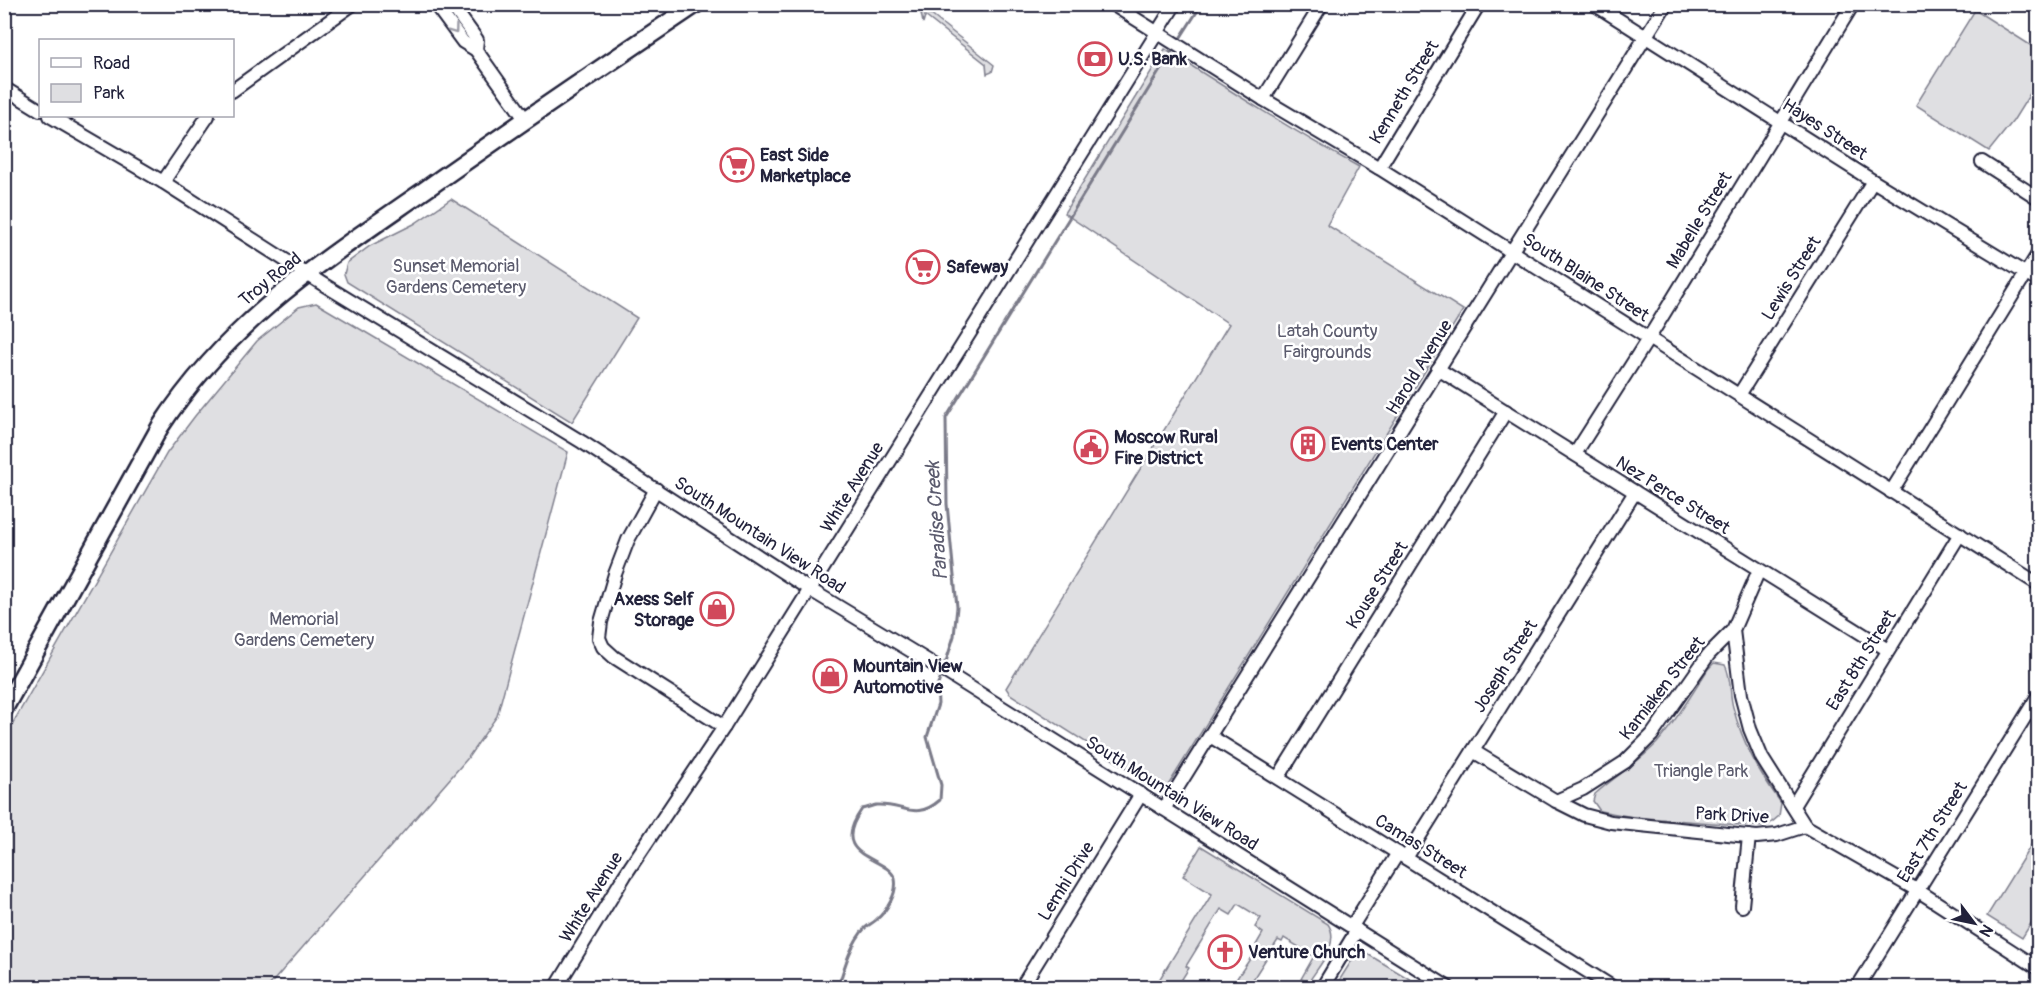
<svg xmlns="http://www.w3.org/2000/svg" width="2043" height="992" viewBox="0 0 2043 992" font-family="Pangolin,sans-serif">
<rect width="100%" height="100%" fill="#fff"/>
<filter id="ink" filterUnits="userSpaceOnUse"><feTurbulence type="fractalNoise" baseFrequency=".0167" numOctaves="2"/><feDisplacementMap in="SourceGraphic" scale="12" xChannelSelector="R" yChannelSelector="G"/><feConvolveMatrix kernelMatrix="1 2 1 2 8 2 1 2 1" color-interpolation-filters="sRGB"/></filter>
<g filter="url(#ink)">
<g fill="#dfdfe2" stroke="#80808e" stroke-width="1.5">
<polygon points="925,10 994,65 992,72 987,74 986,64 925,16 923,23 921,13"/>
<polygon points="1975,10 2038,50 2038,81 2013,121 1989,151 1916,105"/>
<path d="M1165,49C1229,90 1293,131 1359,167L1327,225L1463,310L1164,792L1010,694L1006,688L1229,324L1064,213Z"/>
<polygon points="451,199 637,318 572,422 347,282 344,274 347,263 370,246 414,224"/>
<polygon points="316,303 568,452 497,716 467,759 268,987 5,987 5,737 167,453 195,416 257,341 299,307"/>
<path d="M1714,663L1725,665C1732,678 1729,693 1733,707C1743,745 1759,772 1781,803L1779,816L1766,827L1633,817L1600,811L1593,801L1595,794C1615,776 1638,763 1657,743C1677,720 1692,694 1708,669Z"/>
<polygon points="2038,834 2038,912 2022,938 1987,916"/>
<path d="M1201,846L1328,924C1341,943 1318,967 1308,983L1301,979L1314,956L1284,938L1282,942L1278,940L1248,987H1231L1258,947L1256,945L1263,933L1255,927L1261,918L1238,904L1231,915L1221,909L1186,966L1189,968L1177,987H1171L1159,980L1212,894L1183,876Z"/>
<polygon points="1359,949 1423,987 1335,987"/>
</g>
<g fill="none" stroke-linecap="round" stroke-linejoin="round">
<g stroke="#7a7a88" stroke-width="3">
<polyline points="1179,40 1202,4"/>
<polyline points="944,668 954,636 957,607 947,504 946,418 1175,46"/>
<path d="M838,988C844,968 851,943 865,928C868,925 873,923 876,920C886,912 898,893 895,879C888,855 826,860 862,809C867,808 872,806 876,805C903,803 915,822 940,800L941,785L927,737L938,704L937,687L942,674"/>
</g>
<g stroke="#22223b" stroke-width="16">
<g id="minor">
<polyline points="435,4 463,42 476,50 525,119"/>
<polyline points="451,4 477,40 476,50"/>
<polyline points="1112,4 1263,99 1379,168 2038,584"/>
<polyline points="1594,4 1873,181 2038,281"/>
<polyline points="4,88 40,110"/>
<polyline points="232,91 353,4"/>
<polyline points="1263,99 1322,4"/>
<polyline points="50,116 163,182 321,283 582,442 809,589 928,661 1449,988"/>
<polyline points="1982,162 2038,198"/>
<polyline points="1379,168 1479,4"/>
<polyline points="163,182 208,116"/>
<polyline points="1438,369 1888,650"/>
<polyline points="1739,395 1873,181"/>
<polyline points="1575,454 1655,328 1853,4"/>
<polyline points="656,489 628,540 615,574 601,622 599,638 603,647 614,657 724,727"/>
<polyline points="1891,492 2038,254"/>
<polyline points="1759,570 1733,630 1741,695 1750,729 1762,758 1805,826"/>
<polyline points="1210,736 1614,988"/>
<polyline points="1473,751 1556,801 1584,815 1611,822 1757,837 1777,835 1805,826 1917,890 2038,968"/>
<polyline points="1278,778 1506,411"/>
<polyline points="1556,801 1583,789 1625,762 1652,735 1709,654 1733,630"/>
<polyline points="1793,806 1960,534"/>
<polyline points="1164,809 1666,4"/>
<polyline points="1406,858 1635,492"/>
<polyline points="1742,906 1749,836"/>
<polyline points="1352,926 1398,853"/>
<polyline points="556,988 625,875 724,727 1175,4"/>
<polyline points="1021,988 1141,794"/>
<polyline points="1322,988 1357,930"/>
<polyline points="1857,988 2038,696"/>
</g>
</g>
<g stroke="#22223b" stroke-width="21">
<path id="major" d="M4,709L160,427C229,321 320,263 422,192C512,128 604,66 696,4"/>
</g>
<use href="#minor" stroke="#fff" stroke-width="12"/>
<use href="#major" stroke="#fff" stroke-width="16"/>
</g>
<defs><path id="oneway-chevron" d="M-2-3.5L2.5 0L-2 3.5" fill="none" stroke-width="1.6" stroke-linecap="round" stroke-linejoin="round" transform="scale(1.5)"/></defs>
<use stroke="#9c9ca7" href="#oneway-chevron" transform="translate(454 30) rotate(54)"/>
</g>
<defs>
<g id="bank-ring" transform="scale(1.725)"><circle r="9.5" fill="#fff" stroke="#d1495b" stroke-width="1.5"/><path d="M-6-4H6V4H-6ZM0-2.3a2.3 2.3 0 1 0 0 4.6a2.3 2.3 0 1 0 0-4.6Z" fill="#d1495b"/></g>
<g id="supermarket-ring" transform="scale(1.725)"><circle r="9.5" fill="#fff" stroke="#d1495b" stroke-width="1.5"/><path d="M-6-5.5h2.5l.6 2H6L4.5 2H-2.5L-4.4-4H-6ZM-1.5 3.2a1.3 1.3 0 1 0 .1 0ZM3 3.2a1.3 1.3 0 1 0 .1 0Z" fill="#d1495b"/></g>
<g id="building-ring" transform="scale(1.725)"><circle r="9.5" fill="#fff" stroke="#d1495b" stroke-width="1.5"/><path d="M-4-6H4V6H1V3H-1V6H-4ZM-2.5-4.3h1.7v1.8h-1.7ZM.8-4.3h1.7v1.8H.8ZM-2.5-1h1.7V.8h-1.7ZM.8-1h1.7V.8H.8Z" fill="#d1495b"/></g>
<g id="civic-ring" transform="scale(1.725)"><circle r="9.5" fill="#fff" stroke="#d1495b" stroke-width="1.5"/><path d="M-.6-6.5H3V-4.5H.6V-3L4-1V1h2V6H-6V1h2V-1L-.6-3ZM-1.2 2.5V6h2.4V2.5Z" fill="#d1495b"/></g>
<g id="shop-ring" transform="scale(1.725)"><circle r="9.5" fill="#fff" stroke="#d1495b" stroke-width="1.5"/><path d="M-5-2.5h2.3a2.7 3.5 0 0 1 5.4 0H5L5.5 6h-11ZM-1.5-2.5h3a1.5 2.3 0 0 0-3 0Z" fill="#d1495b"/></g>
<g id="church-ring" transform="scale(1.725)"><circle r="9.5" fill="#fff" stroke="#d1495b" stroke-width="1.5"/><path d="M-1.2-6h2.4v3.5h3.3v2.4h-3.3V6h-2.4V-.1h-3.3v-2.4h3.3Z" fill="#d1495b"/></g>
</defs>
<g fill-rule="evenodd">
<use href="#bank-ring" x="1095" y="59"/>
<use href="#supermarket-ring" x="737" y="165"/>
<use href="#supermarket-ring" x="923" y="267"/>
<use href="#building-ring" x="1308" y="444"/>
<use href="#civic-ring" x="1091" y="447"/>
<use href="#shop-ring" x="717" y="609"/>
<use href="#shop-ring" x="830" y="676"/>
<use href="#church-ring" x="1225" y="952"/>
</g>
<g text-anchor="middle" stroke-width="5" stroke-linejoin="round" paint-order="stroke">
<g font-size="18" font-weight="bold" fill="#22223b" stroke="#fff" text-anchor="start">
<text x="1118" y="65">U.S. Bank</text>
<text x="760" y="161">East Side<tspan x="760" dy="21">Marketplace</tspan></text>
<text x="946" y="273">Safeway</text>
<text x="1114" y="443">Moscow Rural<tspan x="1114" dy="21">Fire District</tspan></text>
<text x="1331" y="450">Events Center</text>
<text x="694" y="605" text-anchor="end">Axess Self<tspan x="694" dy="21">Storage</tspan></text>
<text x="853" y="672">Mountain View<tspan x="853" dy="21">Automotive</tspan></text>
<text x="1248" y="958">Venture Church</text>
</g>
<g font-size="18" fill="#22223b" stroke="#fff">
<text transform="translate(1404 92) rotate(-59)" y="6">Kenneth Street</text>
<text transform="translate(1825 129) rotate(33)" y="6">Hayes Street</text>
<text transform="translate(1699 220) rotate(-59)" y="6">Mabelle Street</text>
<text transform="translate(1586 277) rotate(33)" y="6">South Blaine Street</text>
<text transform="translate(1791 278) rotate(-58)" y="6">Lewis Street</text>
<text transform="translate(270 279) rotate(-39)" y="6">Troy Road</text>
<text transform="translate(1419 367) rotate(-58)" y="6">Harold Avenue</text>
<text transform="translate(852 487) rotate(-58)" y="6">White Avenue</text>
<text transform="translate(1673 495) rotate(32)" y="6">Nez Perce Street</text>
<text transform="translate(760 535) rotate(33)" y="6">South Mountain View Road</text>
<text transform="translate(1377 585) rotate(-58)" y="6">Kouse Street</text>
<text transform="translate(1861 660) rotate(-58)" y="6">East 8th Street</text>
<text transform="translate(1505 666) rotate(-58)" y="6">Joseph Street</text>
<text transform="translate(1662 688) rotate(-52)" y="6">Kamiaken Street</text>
<text transform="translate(1172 793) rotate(32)" y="6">South Mountain View Road</text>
<text transform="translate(1732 815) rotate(3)" y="6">Park Drive</text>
<text transform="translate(1932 832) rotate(-58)" y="6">East 7th Street</text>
<text transform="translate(1421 846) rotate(32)" y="6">Camas Street</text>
<text transform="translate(1066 881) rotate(-58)" y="6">Lemhi Drive</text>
<text transform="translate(591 897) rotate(-58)" y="6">White Avenue</text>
</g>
<g font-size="18" fill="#5b5b6d" stroke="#fff">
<text x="456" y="272">Sunset Memorial<tspan x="456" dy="21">Gardens Cemetery</tspan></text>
<text x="1327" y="337">Latah County<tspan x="1327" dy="21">Fairgrounds</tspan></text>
<text x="304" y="625">Memorial<tspan x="304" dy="21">Gardens Cemetery</tspan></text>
<text x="1701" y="777">Triangle Park</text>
</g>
<g font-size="20" font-style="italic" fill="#5c5c6f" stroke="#fff">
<text transform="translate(936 521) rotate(-94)" y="7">Paradise Creek</text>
</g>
</g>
<rect width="2043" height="992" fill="none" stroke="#fff" stroke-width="24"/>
<rect x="12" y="12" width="2019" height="968" fill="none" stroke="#22223b" stroke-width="2" filter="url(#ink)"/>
<rect x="39" y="39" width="195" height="78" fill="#ffffff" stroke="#a7a7b1" stroke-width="1.5"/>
<rect x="51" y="58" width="30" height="9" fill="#ffffff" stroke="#a7a7b1" stroke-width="1.5"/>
<text x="93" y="69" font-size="18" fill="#22223b">Road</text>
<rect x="51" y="84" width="30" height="18" fill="#dfdfe2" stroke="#a7a7b1" stroke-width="1.5"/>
<text x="93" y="99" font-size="18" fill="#22223b">Park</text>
<g transform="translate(1974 923) rotate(122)" stroke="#ffffff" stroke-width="4.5" paint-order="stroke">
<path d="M0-4.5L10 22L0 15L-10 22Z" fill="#22223b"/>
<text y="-9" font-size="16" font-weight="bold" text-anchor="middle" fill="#22223b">N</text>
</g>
</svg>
